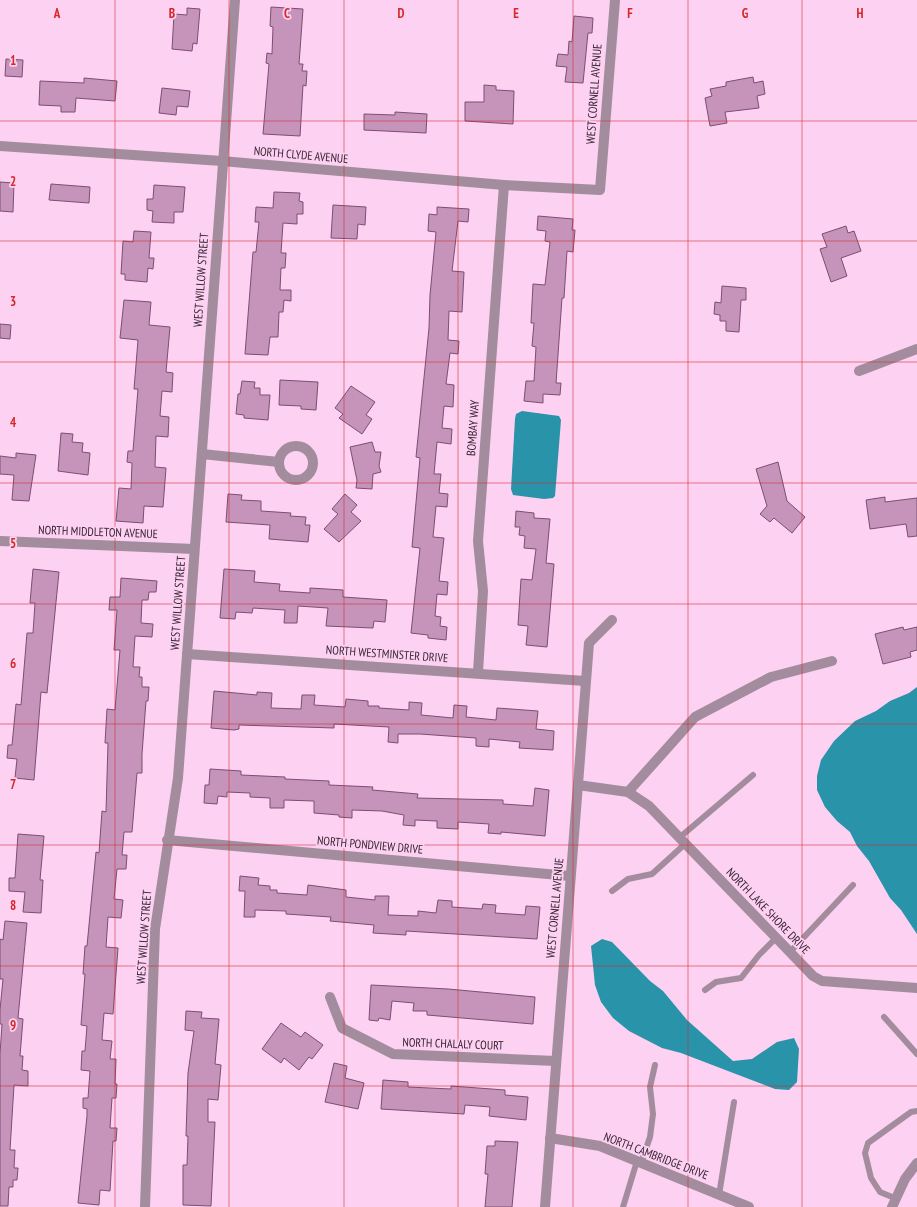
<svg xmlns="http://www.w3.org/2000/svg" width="917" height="1207" viewBox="0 0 917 1207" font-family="'PT Sans Narrow',sans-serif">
<rect width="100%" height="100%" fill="#fcd1f1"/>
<g fill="#2893a9">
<polygon points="522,411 559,416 561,420 555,496 553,498 544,499 513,495 511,489 515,419 516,414"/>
<polygon points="917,687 917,934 901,910 890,898 869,861 857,846 850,832 837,821 825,807 817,790 817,776 821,760 834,741 855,721 876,711 890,701 909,693"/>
<polygon points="602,939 612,942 650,981 663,991 687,1020 733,1061 752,1059 777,1042 794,1038 799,1049 797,1082 789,1090 775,1089 681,1053 662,1048 629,1031 613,1018 601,1002 595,985 591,946"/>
</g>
<g fill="#c694ba" stroke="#7c4e72">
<polygon points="271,7 303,9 299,64 303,64 302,71 307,71 306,86 303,85 300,136 263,134 269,64 266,63 267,53 272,54 273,27 270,26"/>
<polygon points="187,8 200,9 197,44 193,43 192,51 172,49 174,14 187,15"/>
<polygon points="574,16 593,18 592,33 588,33 583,83 565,82 567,67 556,66 558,54 568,55 569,41 572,42"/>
<polygon points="6,59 23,60 22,77 5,76"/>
<polygon points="753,77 754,83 763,81 765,94 757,96 759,108 725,112 727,123 710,126 705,98 712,96 710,89 726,86 726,82"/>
<polygon points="84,78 117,81 115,101 76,98 75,112 61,112 61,106 39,105 40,81 84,83"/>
<polygon points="484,85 496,86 496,90 514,91 513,124 465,121 465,102 484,102"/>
<polygon points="162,88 190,91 188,107 177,106 176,115 159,113"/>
<polygon points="395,112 427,114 426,133 364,130 364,114 395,115"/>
<polygon points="0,182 14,183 13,212 0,211"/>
<polygon points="51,184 90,187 89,203 49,200"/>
<polygon points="154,185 185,187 183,212 174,212 174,223 152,222 153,211 147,210 147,199 153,199"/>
<polygon points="274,192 300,193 299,201 303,202 303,214 297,214 297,224 283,223 281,253 286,253 285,268 281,268 280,290 291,290 291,301 284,300 283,312 279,312 278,337 270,337 268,355 245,354 253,252 256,252 259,222 255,222 256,207 273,208"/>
<polygon points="333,205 366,207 365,225 358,224 357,239 331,238"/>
<polygon points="437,207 469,209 468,222 458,221 452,271 464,272 462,312 449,311 448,340 459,341 458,354 450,353 446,384 454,385 453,407 444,406 442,428 452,429 451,444 437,442 434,474 441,474 439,493 448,494 447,507 436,506 433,537 444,538 439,581 448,582 447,595 437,594 435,616 441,617 440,626 447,627 446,640 428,638 428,635 411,633 420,548 412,547 420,458 416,457 429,328 430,295 436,232 428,231 429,214 437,215"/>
<polygon points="538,216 573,219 572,230 575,230 573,252 567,251 564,298 562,298 556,383 561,383 560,395 543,394 543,403 524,401 526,381 534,381 536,347 532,346 534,323 531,323 533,284 545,285 550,242 545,241 546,231 537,230"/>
<polygon points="846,226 848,233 854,231 861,251 841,258 847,276 831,282 820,249 827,247 822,234"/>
<polygon points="134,231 151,232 149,258 154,258 153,269 148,268 147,282 125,280 125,274 121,274 123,241 133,242"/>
<polygon points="722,286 746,288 746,300 741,300 739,332 726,331 726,321 720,321 720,315 714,314 715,302 721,303"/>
<polygon points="124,300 151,302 149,325 170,327 166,372 173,373 172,392 162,391 160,416 169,417 168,437 156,436 155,467 166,468 163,507 144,506 143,523 116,521 119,488 131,489 132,463 127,462 128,451 133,451 138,389 134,389 138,340 120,338"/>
<polygon points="0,324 11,325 10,339 0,338"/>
<polygon points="280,380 318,382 316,410 301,409 301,406 279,405"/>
<polygon points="242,381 255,382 254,388 260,388 260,395 270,395 268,420 244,418 244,415 236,414 238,394 240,394"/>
<polygon points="351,386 375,402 366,415 372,419 362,434 339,418 343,414 335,408"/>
<polygon points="61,433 73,434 72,442 83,443 82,452 90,453 88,475 58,471"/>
<polygon points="372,442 375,452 381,452 379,466 381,472 373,474 372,489 356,488 357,480 350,447"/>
<polygon points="16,453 36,455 29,501 12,500 14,475 0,474 0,456 16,458"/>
<polygon points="778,462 787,501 805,517 792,533 774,518 770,522 760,514 767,506 756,469"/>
<polygon points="228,494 242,495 241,500 261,501 261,511 291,513 290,516 306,517 305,525 310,525 308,542 269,539 270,525 226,522"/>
<polygon points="345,494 357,505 351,512 361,521 339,542 324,529 338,514 332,509"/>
<polygon points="885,497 885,502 917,498 917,536 908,537 906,524 870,529 866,500"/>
<polygon points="516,511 534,513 534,518 550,519 546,563 554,564 547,647 526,645 528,626 518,625 521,579 532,580 536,549 524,548 525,536 519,535 520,527 515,527"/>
<polygon points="33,569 59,572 47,693 41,692 34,780 15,778 17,759 7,758 8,745 12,745 16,704 21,705 27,633 33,633 35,603 30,603"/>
<polygon points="224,569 255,571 254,582 280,584 279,591 310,593 310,588 343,590 343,597 387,600 385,622 374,621 373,628 326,626 328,608 298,606 297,623 284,623 285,610 253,608 252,613 236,612 235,619 220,618"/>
<polygon points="121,578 157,581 156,592 149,592 148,600 142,600 141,623 153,624 152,637 135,636 133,667 140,667 139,677 142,677 142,687 149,687 148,701 146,701 142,754 142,773 137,773 132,832 124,832 122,855 127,855 126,869 117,869 114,899 123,900 121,918 108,917 106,947 118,948 113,1014 104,1013 102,1040 112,1041 110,1059 116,1059 115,1084 117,1084 116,1098 112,1098 110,1128 117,1128 116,1141 113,1141 110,1191 100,1190 99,1205 78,1203 87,1116 87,1109 83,1108 83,1098 88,1098 90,1071 81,1070 82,1051 85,1051 87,1026 81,1025 85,974 83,974 85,946 87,946 96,852 99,853 102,811 106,812 108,743 105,743 107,709 115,710 120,650 114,650 117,610 109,610 110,597 120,597"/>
<polygon points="903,627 904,630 917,627 917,650 910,652 911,657 883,664 875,634"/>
<polygon points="214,691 257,695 257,692 272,693 271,708 301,709 302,695 315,695 314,705 345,707 346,699 368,701 368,706 379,706 379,708 409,710 409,702 422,703 421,715 453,718 454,705 467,706 466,717 496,720 497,708 538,711 536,729 554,731 553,750 519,748 520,742 489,739 489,747 476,746 476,738 420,734 398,734 398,743 388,742 389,727 334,724 334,728 239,725 239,729 234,730 211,728"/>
<polygon points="210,769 241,771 241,775 285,777 285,779 329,781 329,785 373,787 372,790 418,794 417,798 503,800 503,804 533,806 535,788 549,790 545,836 501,832 501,834 488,833 489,824 458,822 458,829 437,828 437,821 415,820 415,826 403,825 404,815 382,811 352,810 352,818 339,817 339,815 314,813 314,801 284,800 284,808 270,808 270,798 250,797 250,793 227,792 227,797 218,796 217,804 204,803 205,785 209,785"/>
<polygon points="18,834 44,836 40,880 43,880 41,913 23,912 25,892 9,891 9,878 15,878"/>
<polygon points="240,876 259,878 258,885 270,886 270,890 277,890 277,893 307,895 308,885 346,890 346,897 375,900 375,896 389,896 388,915 418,916 418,911 436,913 438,900 452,901 452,907 482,909 483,904 496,905 495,913 525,915 526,906 540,907 537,939 406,931 406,935 373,933 374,925 330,921 331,917 286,914 286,911 255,910 255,917 244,917 245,891 239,891"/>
<polygon points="5,921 27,923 18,1018 23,1019 20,1056 23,1056 22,1070 28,1071 28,1086 14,1085 10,1150 15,1150 14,1168 18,1168 17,1180 13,1180 13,1187 9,1187 8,1206 0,1206 0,1054 2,1024 0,1024 0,1010 3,979 0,979 0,939 3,940"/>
<polygon points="371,985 448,989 535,997 533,1024 427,1015 427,1011 413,1011 414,1003 392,1001 390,1020 379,1018 378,1021 369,1020"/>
<polygon points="186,1011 202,1012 201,1018 219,1019 215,1064 221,1065 218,1100 208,1099 208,1122 215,1122 211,1206 183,1205 183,1165 187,1165 188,1136 186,1136 188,1073 194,1031 185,1030"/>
<polygon points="281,1023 301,1037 305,1032 323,1045 312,1059 309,1057 299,1070 284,1058 281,1063 262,1049"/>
<polygon points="334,1063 347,1066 345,1078 364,1083 358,1109 325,1102"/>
<polygon points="383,1080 408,1082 408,1087 451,1089 451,1086 505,1090 505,1095 528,1097 526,1120 489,1116 490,1107 465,1105 464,1114 381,1109"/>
<polygon points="495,1141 518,1142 512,1207 485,1207 488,1174 485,1174 487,1146 495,1146"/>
</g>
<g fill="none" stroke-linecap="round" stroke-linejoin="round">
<g stroke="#a38c9d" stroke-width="6">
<polyline points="679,838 753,775"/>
<polyline points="612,891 628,879 652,874 685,844"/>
<polyline points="790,952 853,885"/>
<polyline points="705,990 716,982 741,978 759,955 776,938"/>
<polyline points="884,1017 917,1054"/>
<polyline points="641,1163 650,1137 653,1114 650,1087 655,1065"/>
<polyline points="719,1195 734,1102"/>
<polyline points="897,1199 880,1192 871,1178 865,1153 868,1143 911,1112 917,1111"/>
<polyline points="623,1207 637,1161"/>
</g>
<g stroke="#a38c9d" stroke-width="10">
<polyline points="0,146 222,161 504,185 600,190 615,0"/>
<polyline points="859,371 917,349"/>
<circle cx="296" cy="463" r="17"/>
<polyline points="202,454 279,462"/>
<polyline points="0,541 194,549"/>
<polyline points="187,654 585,681"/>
<polyline points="478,672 483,591 478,541 504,185"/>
<polyline points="578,785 628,792 649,806 813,976 822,981 917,988"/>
<polyline points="628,792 695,717 771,677 832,661"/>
<polyline points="167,840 570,876"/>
<polyline points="330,997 342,1028 393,1054 556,1061"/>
<polyline points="550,1138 600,1146 749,1207"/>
<polyline points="145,1207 155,929 178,778 235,0"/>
<polyline points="545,1207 589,643 612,620"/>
<polyline points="892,1207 905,1179 917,1163"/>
</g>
</g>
<path fill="none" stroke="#d62828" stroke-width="1" stroke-opacity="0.55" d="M115,0V1207M229,0V1207M344,0V1207M458,0V1207M573,0V1207M688,0V1207M802,0V1207M0,121H917M0,241H917M0,362H917M0,483H917M0,604H917M0,724H917M0,845H917M0,966H917M0,1086H917"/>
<g text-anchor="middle" stroke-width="3.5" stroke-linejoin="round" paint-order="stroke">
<g font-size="12" fill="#392534" stroke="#fcd1f1">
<text transform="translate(594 94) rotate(-86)" y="4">WEST CORNELL AVENUE</text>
<text transform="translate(301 155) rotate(5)" y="4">NORTH CLYDE AVENUE</text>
<text transform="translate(201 280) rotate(-86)" y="4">WEST WILLOW STREET</text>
<text transform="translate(473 428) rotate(-86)" y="4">BOMBAY WAY</text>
<text transform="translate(98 532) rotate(2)" y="4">NORTH MIDDLETON AVENUE</text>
<text transform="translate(178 603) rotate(-86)" y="4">WEST WILLOW STREET</text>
<text transform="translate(387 654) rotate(4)" y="4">NORTH WESTMINSTER DRIVE</text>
<text transform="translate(370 845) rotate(5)" y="4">NORTH PONDVIEW DRIVE</text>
<text transform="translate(555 908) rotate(-85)" y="4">WEST CORNELL AVENUE</text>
<text transform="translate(768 911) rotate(46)" y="4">NORTH LAKE SHORE DRIVE</text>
<text transform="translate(144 937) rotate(-86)" y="4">WEST WILLOW STREET</text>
<text transform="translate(453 1044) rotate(2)" y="4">NORTH CHALALY COURT</text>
<text transform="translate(656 1156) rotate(21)" y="4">NORTH CAMBRIDGE DRIVE</text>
</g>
</g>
<g font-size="13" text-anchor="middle" font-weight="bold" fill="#d62828" stroke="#fcd1f1" stroke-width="3.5" stroke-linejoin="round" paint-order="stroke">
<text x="57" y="18">A</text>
<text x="172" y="18">B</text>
<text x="287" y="18">C</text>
<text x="401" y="18">D</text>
<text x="516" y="18">E</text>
<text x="630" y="18">F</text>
<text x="745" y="18">G</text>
<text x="860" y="18">H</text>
<text x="13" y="65">1</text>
<text x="13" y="186">2</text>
<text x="13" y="306">3</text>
<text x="13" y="427">4</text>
<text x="13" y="548">5</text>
<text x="13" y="668">6</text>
<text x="13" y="789">7</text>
<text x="13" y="910">8</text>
<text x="13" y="1030">9</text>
</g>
</svg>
